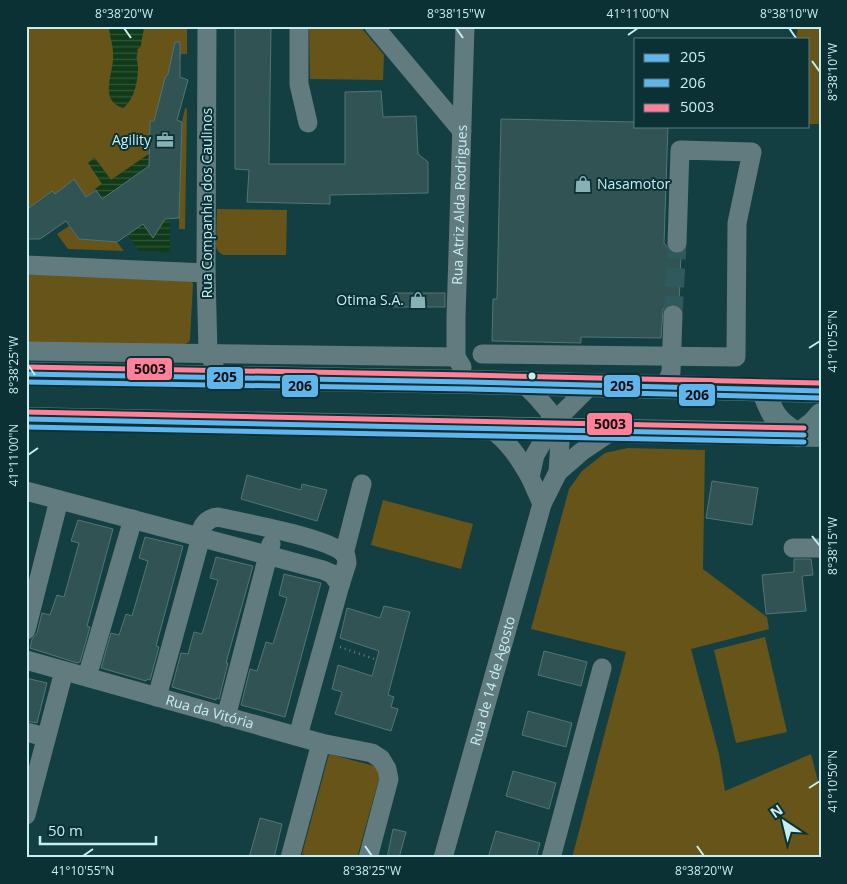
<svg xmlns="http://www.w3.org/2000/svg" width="847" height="884" viewBox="0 0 847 884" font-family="'Open Sans',sans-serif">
<defs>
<pattern id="water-rules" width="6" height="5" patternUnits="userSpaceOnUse" patternTransform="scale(1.25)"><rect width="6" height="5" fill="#103a18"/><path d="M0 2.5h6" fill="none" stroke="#31573a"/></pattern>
</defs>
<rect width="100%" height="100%" fill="#143f42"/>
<g fill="#665418">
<polygon points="26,26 187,26 187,54 181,54 180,61 171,60 168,74 165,78 155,117 161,120 150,121 149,154 111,180 95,158 102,184 86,197 74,179 55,194 52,191 26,210"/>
<polygon points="309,26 360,26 384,55 383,80 310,79"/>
<polygon points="798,26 821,26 821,124 808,124 808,39 796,39"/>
<polygon points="185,108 187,109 185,229 179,229 179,218 182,122"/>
<path d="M217,209L287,210L286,255H223C218,252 216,249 216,244Z"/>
<polygon points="69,226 79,239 117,242 124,251 68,249 57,234"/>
<polygon points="26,274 192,281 193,284 190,339 189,342 179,346 26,344"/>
<polygon points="628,448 705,450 703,569 767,617 769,629 691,649 719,754 725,791 811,754 821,793 821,858 572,858 626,652 531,629 569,489 582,471 605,453"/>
<polygon points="383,500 473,524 461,569 371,545"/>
<polygon points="765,637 787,732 736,743 714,650"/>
<polygon points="329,754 382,768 357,858 314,858 302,854"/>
</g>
<g fill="url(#water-rules)">
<path d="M109,26H144C144,33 141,39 141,46L137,50L138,52C135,58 138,61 138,67C138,82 134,100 123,108C97,100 115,72 113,53C113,44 109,36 109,26Z"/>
<polygon points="149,154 148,173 139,172 116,189 153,238 165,219 170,219 170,252 139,251 95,189 102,184 88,163 94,158 111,180"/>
</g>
<g fill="#315353" stroke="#527575">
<polygon points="235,26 271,26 269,164 345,164 345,92 381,91 383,117 416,116 418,154 428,162 428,193 330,195 330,204 247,202 249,170 235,169"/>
<polygon points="175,42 180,42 180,77 188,80 177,120 182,122 179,218 165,219 153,238 143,224 117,242 79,239 66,221 40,239 26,239 26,210 52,191 55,194 74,179 86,197 96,190 102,199 149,166 150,121 154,121 165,78 168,74"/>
<polygon points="501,119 636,122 636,126 668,126 664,243 671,252 676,254 681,253 679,306 673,304 667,305 663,309 661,338 581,337 581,343 492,341 493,299 497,299"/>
<rect x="394" y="293" width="51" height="14"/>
<polygon points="247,475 301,490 302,484 327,490 317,521 241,499"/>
<polygon points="712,481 758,488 752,525 706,518"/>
<polygon points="78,520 113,529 87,626 90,627 80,662 77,663 30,648 32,639 37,633 42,613 50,615 57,595 64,597 79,543 71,541"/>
<polygon points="145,537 183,546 156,646 159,647 150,680 147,679 146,681 101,668 111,633 119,635 126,614 132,616 148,561 139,558"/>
<polygon points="216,557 253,566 226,663 228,663 219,699 216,698 216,700 172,687 181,653 188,654 194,632 202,634 218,580 210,578"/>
<polygon points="794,559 811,559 813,575 802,576 806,611 766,614 762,575 794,572"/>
<polygon points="284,574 321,583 285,717 241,705 250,669 257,671 266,642 273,644 287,598 279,595"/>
<polygon points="384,606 410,612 388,695 394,697 391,707 398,709 391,731 335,714 342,692 332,689 338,665 372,676 379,651 340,638 347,608 380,618"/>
<polygon points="544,651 587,662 581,686 538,675"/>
<polygon points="26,678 47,683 37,723 26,721"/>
<polygon points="528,711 572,723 566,747 522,735"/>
<polygon points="513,771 556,783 549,809 506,796"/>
<polygon points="260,818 282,824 274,858 249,858"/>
<polygon points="393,829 406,832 399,858 387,858"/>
<polygon points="496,831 540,843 536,858 488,858"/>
</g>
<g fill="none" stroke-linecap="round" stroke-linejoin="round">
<polyline stroke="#2f595d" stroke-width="19" stroke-dasharray="19 9" stroke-linecap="butt" points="673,315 677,243"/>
<polyline stroke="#647c7e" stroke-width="2.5" stroke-dasharray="1 4" stroke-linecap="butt" points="340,647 377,660"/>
<g stroke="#617b7e" stroke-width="19">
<polyline points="207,26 206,273 208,353 214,363"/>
<polyline points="299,26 299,84 308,123"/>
<polyline points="374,26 462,131"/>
<polyline points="26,265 206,273"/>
<polyline points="26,351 456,357"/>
<polyline points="482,354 736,357 737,223 752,152 680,150 677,243"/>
<path id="s1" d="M462,367L456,357V317L465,26"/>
<polyline points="665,387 671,372 673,315"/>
<path d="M491,429C509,442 519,458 530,477"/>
<polyline points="558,472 581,452 612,431"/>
<polyline points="26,491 323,570 332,574 340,585 298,736"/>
<polyline points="542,504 530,477 535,455 542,443 554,429 559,417 590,386"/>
<polyline points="793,548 821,548"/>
<polyline points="344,554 362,484"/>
<polyline points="26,630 59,500"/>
<path id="s2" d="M26,660L264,727L321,743L372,753L381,759L387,769L389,779L368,858"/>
<polyline points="87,677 133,519"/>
<path d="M157,697L201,537C200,526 207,518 218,517C243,523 334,538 346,556L347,563L340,585"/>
<polyline points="226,717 271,544"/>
<polyline points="26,732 46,737"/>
<polyline points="26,815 64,671"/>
<polyline points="290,858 321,743"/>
<path id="s3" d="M443,858L542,504L558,472L560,442L549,411L537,397L524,384"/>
<polyline points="551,858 602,668"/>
</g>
<g stroke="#5b7b7e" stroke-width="24">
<polyline points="26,374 469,382 821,391"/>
<path d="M763,389C772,414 775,421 798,435L814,423L821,415"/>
<polyline points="26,419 821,435"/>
</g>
<g stroke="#0b3135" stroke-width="9">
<g id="bus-1">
<polyline points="26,374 469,382 821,391"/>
<polyline points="26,419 804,435"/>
</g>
</g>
<g stroke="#0b3135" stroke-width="9">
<g id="bus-2">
<polyline points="26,382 469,389 821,398"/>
<polyline points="26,427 804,442"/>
</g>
</g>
<g stroke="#0b3135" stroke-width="9">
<g id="bus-3">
<polyline points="26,367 469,375 821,383"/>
<polyline points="26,412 804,428"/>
</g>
</g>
<use href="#bus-1" stroke="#61b5ed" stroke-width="5"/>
<use href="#bus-2" stroke="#61b5ed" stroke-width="5"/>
<use href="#bus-3" stroke="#ff8098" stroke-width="5"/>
</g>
<path fill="none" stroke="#c6eef3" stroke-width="2" d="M124,28L131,38M456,28L463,38M789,28L796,38M628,35L638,28M812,61L820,72M809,348L820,341M28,365L35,375M28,455L38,448M812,536L820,546M809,788L820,781M365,846L372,856M697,846L704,856M83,856L93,849"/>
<defs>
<g id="office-bare" transform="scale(1.35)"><path d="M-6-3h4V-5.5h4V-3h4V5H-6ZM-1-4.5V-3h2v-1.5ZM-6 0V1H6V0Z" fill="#88b1b5" stroke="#0b3135" stroke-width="2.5" paint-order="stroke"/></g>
<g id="shop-bare" transform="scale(1.35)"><path d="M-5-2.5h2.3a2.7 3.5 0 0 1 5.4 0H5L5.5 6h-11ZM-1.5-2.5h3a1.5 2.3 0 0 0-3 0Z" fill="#88b1b5" stroke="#0b3135" stroke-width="2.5" paint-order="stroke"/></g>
</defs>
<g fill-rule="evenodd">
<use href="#office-bare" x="165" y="140"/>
<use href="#shop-bare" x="583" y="184"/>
<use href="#shop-bare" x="418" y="300"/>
</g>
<circle fill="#c6eef3" stroke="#0b3135" stroke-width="2" cx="532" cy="376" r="4.5"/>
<g text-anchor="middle" stroke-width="4" stroke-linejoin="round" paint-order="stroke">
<g font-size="14" fill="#c6eef3" stroke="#0b3135" text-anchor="end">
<text x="151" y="145">Agility</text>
<text x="597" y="189" text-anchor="start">Nasamotor</text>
<text x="404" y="305">Otima S.A.</text>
</g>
<g font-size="14" fill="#c6eef3" stroke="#0b3135">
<text transform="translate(207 203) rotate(-90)" y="5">Rua Companhia dos Caulinos</text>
<text dy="5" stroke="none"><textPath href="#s1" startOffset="164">Rua Atriz Alda Rodrigues</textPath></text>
<text dy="5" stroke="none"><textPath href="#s3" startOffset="184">Rua de 14 de Agosto</textPath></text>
<text dy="5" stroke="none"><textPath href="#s2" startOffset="191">Rua da Vitória</textPath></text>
</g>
</g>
<g stroke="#0b3135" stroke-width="2">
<rect x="126" y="357" width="47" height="24" rx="5" fill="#ff8098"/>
<rect x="206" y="366" width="38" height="24" rx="5" fill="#61b5ed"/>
<rect x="603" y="374" width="38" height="24" rx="5" fill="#61b5ed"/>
<rect x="281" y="374" width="38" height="24" rx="5" fill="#61b5ed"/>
<rect x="678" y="383" width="38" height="24" rx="5" fill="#61b5ed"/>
<rect x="586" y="412" width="47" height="24" rx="5" fill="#ff8098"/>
</g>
<g font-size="14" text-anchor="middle" font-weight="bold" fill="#111">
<text x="150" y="374">5003</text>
<text x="225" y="382">205</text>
<text x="622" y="391">205</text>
<text x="300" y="391">206</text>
<text x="697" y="400">206</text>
<text x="610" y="429">5003</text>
</g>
<rect width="847" height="884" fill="none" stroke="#0b3135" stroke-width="55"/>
<rect x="634" y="38" width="175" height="90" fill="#0b3135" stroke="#567d81"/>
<rect x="644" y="54" width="25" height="8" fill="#61b5ed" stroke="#567d81"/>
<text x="680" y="62" font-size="15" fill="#c6eef3">205</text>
<rect x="644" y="79" width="25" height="8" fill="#61b5ed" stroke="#567d81"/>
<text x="680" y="88" font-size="15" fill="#c6eef3">206</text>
<rect x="644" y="104" width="25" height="8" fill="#ff8098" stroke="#567d81"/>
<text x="680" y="112" font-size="15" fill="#c6eef3">5003</text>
<g transform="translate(784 822) rotate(325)" stroke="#0b3135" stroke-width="4" paint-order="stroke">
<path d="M0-4L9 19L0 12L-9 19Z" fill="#c6eef3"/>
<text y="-8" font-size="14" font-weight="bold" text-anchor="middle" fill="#c6eef3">N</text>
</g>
<path d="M40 836v8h116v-8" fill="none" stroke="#c6eef3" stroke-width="2.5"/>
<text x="48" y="836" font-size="15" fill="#c6eef3" stroke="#0b3135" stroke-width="4" paint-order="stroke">50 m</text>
<rect x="28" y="28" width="792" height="828" fill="none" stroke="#c6eef3" stroke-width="2"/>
<g font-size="12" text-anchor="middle" fill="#c6eef3">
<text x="124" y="18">8°38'20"W</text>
<text x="456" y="18">8°38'15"W</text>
<text x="638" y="18">41°11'00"N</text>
<text x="789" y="18">8°38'10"W</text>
<text transform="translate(833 72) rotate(-90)" y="4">8°38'10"W</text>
<text transform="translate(833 341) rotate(-90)" y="4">41°10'55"N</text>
<text transform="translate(14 365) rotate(-90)" y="4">8°38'25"W</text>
<text transform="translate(14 455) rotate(-90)" y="4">41°11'00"N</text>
<text transform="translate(833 546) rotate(-90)" y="4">8°38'15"W</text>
<text transform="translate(833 781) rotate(-90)" y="4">41°10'50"N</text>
<text x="83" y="875">41°10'55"N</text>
<text x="372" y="875">8°38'25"W</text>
<text x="704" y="875">8°38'20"W</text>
</g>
</svg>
